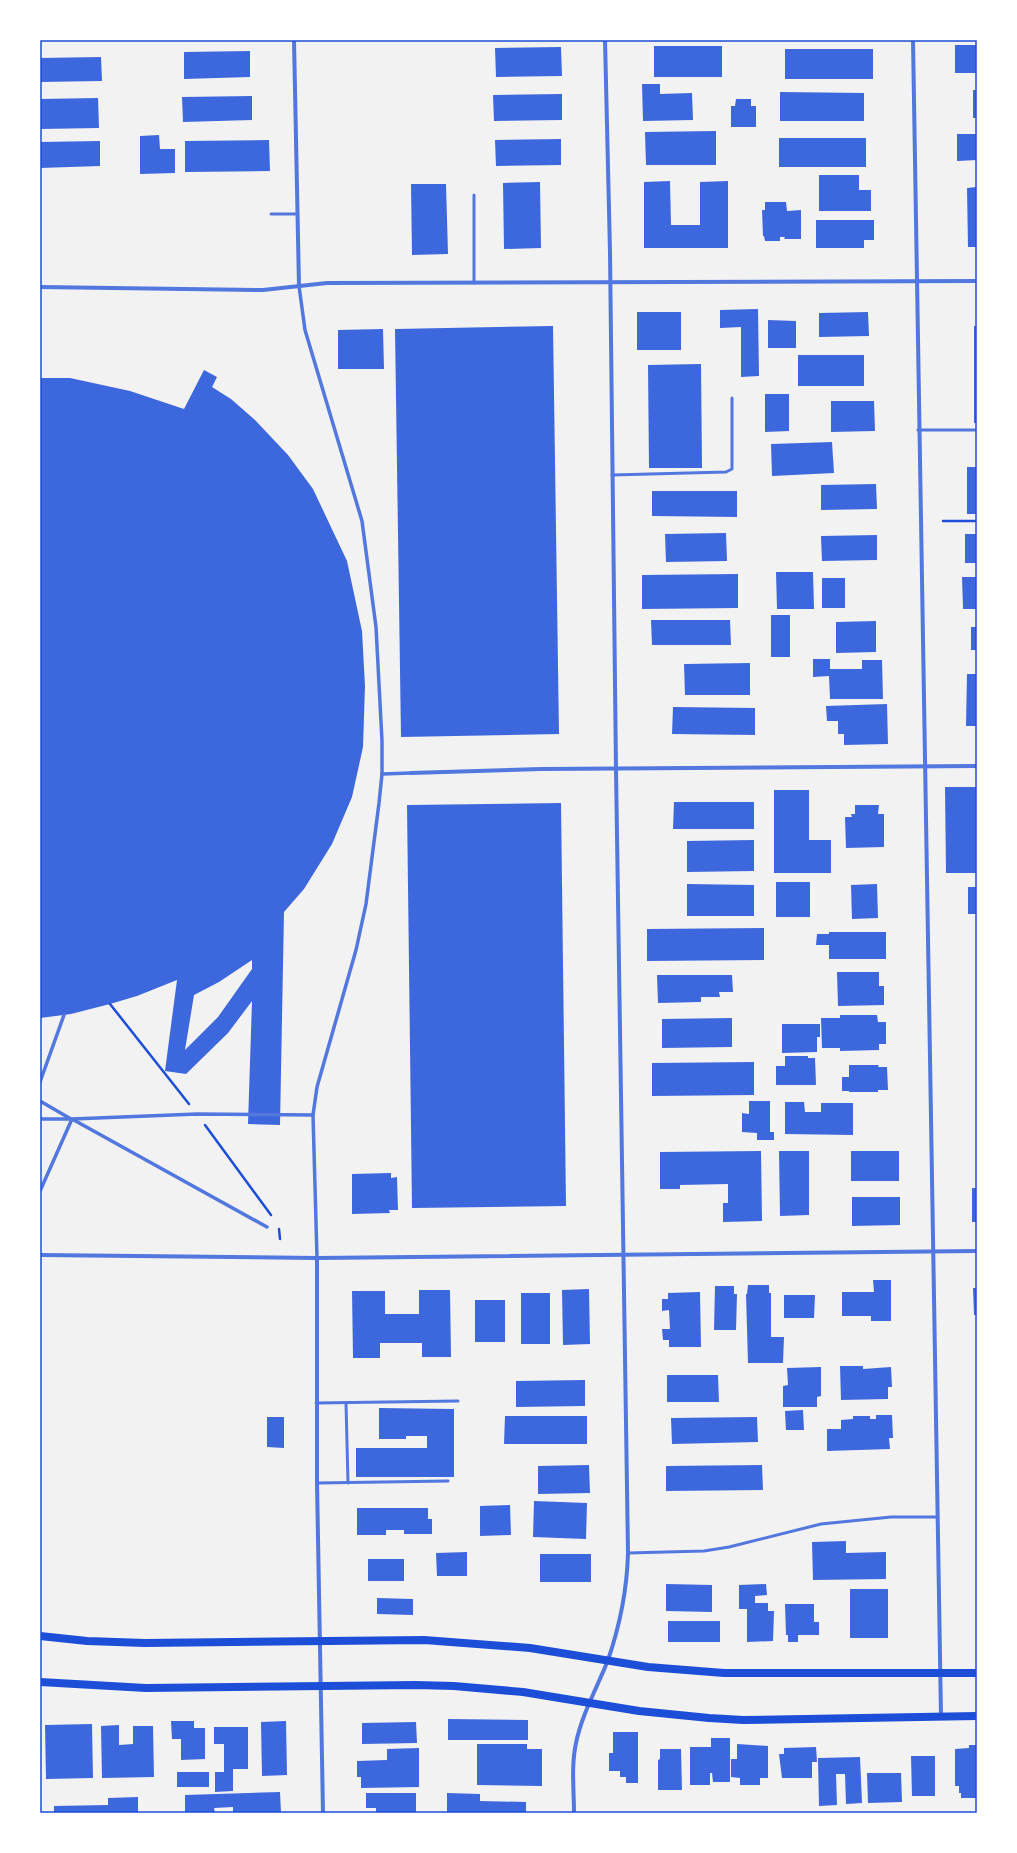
<svg xmlns="http://www.w3.org/2000/svg" width="1017" height="1853" viewBox="0 0 1017 1853" font-family="'Alegreya Sans',sans-serif">
<rect width="100%" height="100%" fill="#f2f2f2"/>
<g fill="#3d67dc" fill-rule="evenodd">
<rect x="955" y="45" width="22" height="28"/>
<rect x="654" y="46" width="68" height="31"/>
<polygon points="561,47 562,76 496,77 495,48"/>
<rect x="785" y="49" width="88" height="30"/>
<polygon points="250,51 250,77 184,79 184,52"/>
<polygon points="101,57 102,81 40,82 40,58"/>
<polygon points="642,84 660,84 660,94 692,93 693,120 643,121"/>
<rect x="973" y="90" width="4" height="28"/>
<polygon points="780,92 864,93 864,121 780,121"/>
<polygon points="562,94 562,120 494,121 493,95"/>
<polygon points="252,96 252,120 183,122 182,97"/>
<polygon points="98,98 99,128 40,129 40,99"/>
<polygon points="736,99 751,99 751,106 756,106 756,127 731,127 731,106 735,106"/>
<polygon points="716,131 716,165 646,165 645,132"/>
<polygon points="957,134 977,134 977,160 957,161"/>
<polygon points="159,135 160,149 175,149 175,173 140,174 140,136"/>
<rect x="779" y="138" width="87" height="29"/>
<polygon points="561,139 561,165 496,166 495,140"/>
<polygon points="269,140 270,171 185,172 185,141"/>
<polygon points="100,141 100,166 40,168 40,142"/>
<polygon points="819,175 859,175 859,190 871,190 871,211 819,211"/>
<polygon points="670,181 671,225 700,225 700,182 728,181 728,248 644,248 644,182"/>
<polygon points="540,182 541,248 504,249 503,183"/>
<polygon points="411,184 446,184 448,254 412,255"/>
<polygon points="977,187 977,247 968,247 967,188"/>
<polygon points="765,202 786,202 787,211 801,210 801,239 784,239 785,237 780,237 780,241 765,241 764,236 763,236 762,210 765,210"/>
<polygon points="816,220 874,220 874,240 864,240 864,248 816,248"/>
<polygon points="758,309 759,376 741,377 741,327 720,328 720,310"/>
<rect x="637" y="312" width="44" height="38"/>
<polygon points="868,312 869,336 819,337 819,313"/>
<polygon points="768,320 796,321 796,348 768,348"/>
<polygon points="553,326 559,734 401,737 395,329"/>
<rect x="974" y="326" width="3" height="97"/>
<polygon points="383,329 384,369 338,369 338,330"/>
<rect x="798" y="355" width="66" height="31"/>
<polygon points="701,364 702,468 649,468 648,365"/>
<path d="M204,370L217,377L212,387L231,399L255,420L288,455L313,489L347,561L362,631L365,686L363,747L352,797L332,844L304,889L284,912L280,1125L248,1124L252,1001L228,1033L186,1074L165,1071L177,980L137,996L110,1004L71,1014L40,1018V378H70L130,391L184,409ZM252,960V969L218,1017L185,1050L194,995L219,982Z"/>
<polygon points="765,394 789,394 789,431 765,432"/>
<polygon points="831,401 874,401 875,431 831,432"/>
<polygon points="832,442 834,473 772,476 771,444"/>
<rect x="967" y="467" width="10" height="47"/>
<polygon points="876,484 877,509 821,510 821,485"/>
<polygon points="652,491 737,491 737,517 652,516"/>
<polygon points="726,533 727,561 666,562 665,534"/>
<rect x="965" y="534" width="12" height="29"/>
<polygon points="877,535 877,560 822,561 821,536"/>
<polygon points="776,572 813,572 814,609 777,609"/>
<polygon points="738,574 738,608 642,609 642,575"/>
<polygon points="962,577 977,577 977,609 963,609"/>
<rect x="822" y="578" width="23" height="30"/>
<rect x="771" y="615" width="19" height="42"/>
<polygon points="651,620 730,620 731,645 652,645"/>
<polygon points="876,621 876,652 836,653 836,622"/>
<rect x="971" y="627" width="6" height="23"/>
<polygon points="813,659 830,659 830,669 862,669 862,660 882,660 883,699 830,699 829,676 813,677"/>
<polygon points="750,663 750,695 685,695 684,664"/>
<polygon points="967,674 977,674 977,726 966,726"/>
<polygon points="887,704 888,744 844,745 844,734 838,734 838,721 827,721 826,706"/>
<polygon points="673,707 755,708 755,735 672,734"/>
<polygon points="945,787 977,787 977,873 946,873"/>
<polygon points="774,790 809,790 809,840 831,840 831,873 774,873"/>
<polygon points="674,802 754,802 754,829 673,829"/>
<polygon points="561,803 566,1206 412,1208 407,805"/>
<polygon points="855,805 879,805 878,814 884,814 884,847 846,848 845,817 852,817 851,814 855,814"/>
<polygon points="754,840 754,871 687,872 687,841"/>
<rect x="776" y="882" width="34" height="35"/>
<polygon points="687,884 754,885 754,916 687,916"/>
<polygon points="877,884 878,918 852,919 851,885"/>
<rect x="968" y="887" width="9" height="27"/>
<polygon points="764,928 764,960 647,961 647,929"/>
<polygon points="829,932 886,932 886,959 829,959 829,945 816,945 817,934 829,934"/>
<polygon points="837,972 879,972 879,986 884,986 884,1005 838,1006"/>
<polygon points="657,975 732,975 733,992 719,992 720,997 701,997 701,1002 658,1003"/>
<polygon points="840,1015 877,1015 878,1022 886,1022 886,1044 879,1044 879,1050 840,1051 840,1048 822,1048 821,1018 840,1018"/>
<polygon points="732,1018 732,1047 662,1048 662,1019"/>
<polygon points="782,1024 820,1024 820,1037 817,1037 817,1052 782,1053"/>
<polygon points="785,1056 808,1056 808,1058 815,1058 816,1085 776,1085 776,1066 785,1066"/>
<polygon points="754,1062 754,1095 652,1096 652,1063"/>
<polygon points="849,1065 879,1065 878,1067 887,1067 888,1090 878,1090 878,1092 849,1092 849,1091 842,1091 842,1077 849,1077"/>
<polygon points="749,1101 770,1101 770,1132 774,1132 774,1140 757,1140 757,1133 742,1132 742,1113 749,1114"/>
<polygon points="785,1102 804,1102 805,1112 821,1112 821,1103 853,1103 853,1135 785,1134"/>
<polygon points="761,1151 762,1221 723,1222 723,1203 728,1203 728,1184 680,1185 680,1189 660,1189 660,1152"/>
<polygon points="779,1151 809,1151 809,1215 780,1216"/>
<rect x="851" y="1151" width="48" height="30"/>
<polygon points="391,1173 391,1178 397,1177 398,1210 389,1210 390,1213 352,1214 352,1174"/>
<rect x="972" y="1188" width="5" height="34"/>
<polygon points="852,1197 900,1197 900,1225 852,1226"/>
<polygon points="873,1280 891,1280 891,1321 871,1321 871,1316 842,1316 842,1292 874,1292"/>
<polygon points="748,1285 769,1285 769,1293 771,1293 771,1337 784,1337 783,1363 748,1363 746,1294 747,1294"/>
<polygon points="715,1286 734,1286 734,1294 737,1294 736,1330 714,1330"/>
<polygon points="973,1288 977,1288 977,1315 974,1315"/>
<polygon points="589,1289 590,1344 563,1345 562,1290"/>
<polygon points="419,1290 450,1290 451,1357 422,1357 422,1343 380,1343 380,1358 353,1358 352,1291 385,1291 385,1314 419,1314"/>
<polygon points="700,1292 701,1347 669,1347 669,1340 663,1340 662,1329 670,1329 669,1310 662,1311 662,1299 668,1299 668,1293"/>
<rect x="521" y="1293" width="29" height="51"/>
<polygon points="784,1295 815,1295 814,1318 784,1318"/>
<rect x="475" y="1300" width="30" height="42"/>
<polygon points="840,1366 863,1366 863,1369 891,1367 892,1387 888,1387 888,1399 841,1400"/>
<polygon points="821,1367 821,1396 817,1397 817,1407 783,1407 783,1386 788,1385 787,1368"/>
<polygon points="667,1375 718,1375 719,1402 667,1402"/>
<polygon points="585,1380 585,1406 516,1407 516,1381"/>
<polygon points="379,1408 454,1409 454,1477 356,1477 356,1448 427,1448 427,1436 406,1436 406,1439 379,1439"/>
<polygon points="803,1410 804,1430 786,1430 785,1411"/>
<polygon points="876,1415 892,1415 893,1438 889,1438 890,1449 827,1451 827,1429 841,1429 841,1420 853,1419 853,1416 870,1416 870,1419 876,1419"/>
<polygon points="505,1416 587,1416 587,1444 504,1444"/>
<polygon points="267,1417 284,1417 284,1448 267,1447"/>
<polygon points="757,1417 758,1442 672,1444 671,1418"/>
<polygon points="589,1465 590,1493 538,1494 538,1466"/>
<polygon points="762,1465 763,1490 666,1491 666,1466"/>
<polygon points="534,1501 587,1503 586,1539 533,1537"/>
<polygon points="510,1505 511,1535 480,1536 480,1506"/>
<polygon points="357,1508 428,1508 428,1519 432,1519 432,1534 404,1534 404,1530 386,1530 386,1535 357,1535"/>
<polygon points="846,1541 846,1553 886,1552 886,1579 813,1580 812,1542"/>
<polygon points="467,1552 467,1576 437,1576 436,1553"/>
<rect x="540" y="1554" width="51" height="28"/>
<rect x="368" y="1559" width="36" height="22"/>
<polygon points="666,1584 712,1585 712,1612 666,1611"/>
<polygon points="766,1584 767,1595 755,1596 755,1603 768,1603 768,1611 774,1611 773,1641 747,1642 747,1609 739,1609 739,1585"/>
<rect x="850" y="1589" width="38" height="49"/>
<polygon points="377,1598 413,1599 413,1615 377,1614"/>
<polygon points="785,1604 814,1604 814,1622 819,1622 819,1635 798,1635 798,1642 788,1642 788,1635 786,1635"/>
<rect x="668" y="1621" width="52" height="21"/>
<polygon points="448,1719 528,1720 528,1740 448,1740"/>
<polygon points="171,1721 194,1721 194,1728 205,1728 205,1759 181,1760 181,1739 172,1739"/>
<polygon points="286,1721 287,1775 262,1776 261,1722"/>
<polygon points="416,1722 417,1743 362,1744 362,1723"/>
<polygon points="92,1724 93,1778 46,1779 45,1725"/>
<polygon points="119,1725 119,1745 133,1744 133,1726 153,1726 154,1777 102,1778 101,1726"/>
<polygon points="214,1727 248,1727 248,1769 233,1769 233,1791 215,1792 215,1772 224,1772 224,1744 214,1744"/>
<polygon points="613,1732 638,1732 638,1783 626,1783 626,1777 620,1777 620,1771 609,1771 609,1753 613,1753"/>
<polygon points="711,1738 730,1738 730,1782 713,1782 712,1773 710,1773 710,1785 690,1785 690,1747 711,1747"/>
<polygon points="477,1744 527,1744 527,1749 542,1749 542,1786 477,1785"/>
<polygon points="737,1744 768,1746 768,1778 760,1778 760,1785 740,1785 740,1778 731,1777 731,1759 737,1759"/>
<polygon points="969,1745 977,1745 977,1798 961,1798 961,1793 959,1793 959,1786 955,1786 955,1749 969,1748"/>
<polygon points="816,1747 817,1762 812,1762 812,1778 782,1778 779,1754 784,1754 784,1748"/>
<polygon points="419,1748 419,1787 361,1788 361,1777 357,1777 357,1761 387,1760 387,1749"/>
<polygon points="660,1749 681,1749 682,1790 658,1790 658,1760 660,1759"/>
<polygon points="911,1756 935,1756 935,1796 912,1796"/>
<polygon points="860,1757 862,1803 846,1804 845,1774 836,1774 837,1805 819,1806 818,1758"/>
<rect x="177" y="1772" width="32" height="15"/>
<polygon points="867,1773 901,1773 902,1802 868,1803"/>
<polygon points="280,1792 281,1813 233,1813 233,1807 214,1808 215,1813 185,1813 185,1795"/>
<polygon points="366,1793 416,1793 416,1813 376,1813 376,1808 366,1808"/>
<polygon points="447,1793 480,1794 480,1801 526,1802 526,1813 447,1813"/>
<polygon points="138,1797 138,1813 54,1813 54,1806 108,1805 108,1798"/>
</g>
<g fill="none" stroke-linecap="round" stroke-linejoin="round">
<g stroke="#1d4ed8" stroke-width="2.5">
<polyline points="943,521 975,521"/>
<polyline points="110,1004 189,1104"/>
<polyline points="205,1125 271,1215"/>
<polyline points="279,1229 280,1239"/>
</g>
<g stroke="#5277de" stroke-width="3">
<polyline points="474,195 474,283"/>
<polyline points="271,214 297,214"/>
<polyline points="918,430 977,430"/>
<polyline points="612,475 726,472 732,469 732,398"/>
<polyline points="316,1403 458,1401"/>
<polyline points="346,1403 348,1483"/>
<polyline points="317,1483 448,1481"/>
<polyline points="628,1553 704,1551 729,1547 821,1524 891,1517 937,1517"/>
</g>
<g stroke="#5277de" stroke-width="3.5">
<polyline points="299,286 305,330 362,521 376,627 382,741 382,774 379,803 366,904 356,950 317,1087 313,1115 317,1258"/>
<polyline points="382,774 411,773"/>
<polyline points="40,1082 64,1015"/>
<polyline points="40,1101 71,1119"/>
<polyline points="40,1119 72,1119 197,1114 313,1115"/>
<polyline points="40,1191 72,1119 267,1227"/>
</g>
<g stroke="#5277de" stroke-width="4">
<polyline points="294,40 299,286"/>
<polyline points="913,40 941,1716"/>
<polyline points="40,287 263,290 327,283 977,281"/>
<polyline points="411,773 541,769 977,766"/>
<polyline points="40,1255 317,1258 977,1251"/>
<polyline points="317,1258 317,1483 323,1813"/>
<path d="M574,1813C574,1790 571,1766 576,1743C582,1714 597,1688 608,1660C620,1625 627,1590 628,1553L616,769L610,252L605,40"/>
</g>
<g stroke="#1d4ed8" stroke-width="8">
<polyline points="40,1636 87,1641 145,1643 424,1640 530,1648 648,1667 724,1673 977,1673"/>
<polyline points="40,1682 146,1688 416,1685 454,1686 523,1692 639,1711 709,1718 743,1720 977,1716"/>
</g>
</g>
<rect width="1017" height="1853" fill="none" stroke="#ffffff" stroke-width="82"/>
<rect x="41" y="41" width="935" height="1771" fill="none" stroke="#1d4ed8" stroke-width="1.5"/>
</svg>
